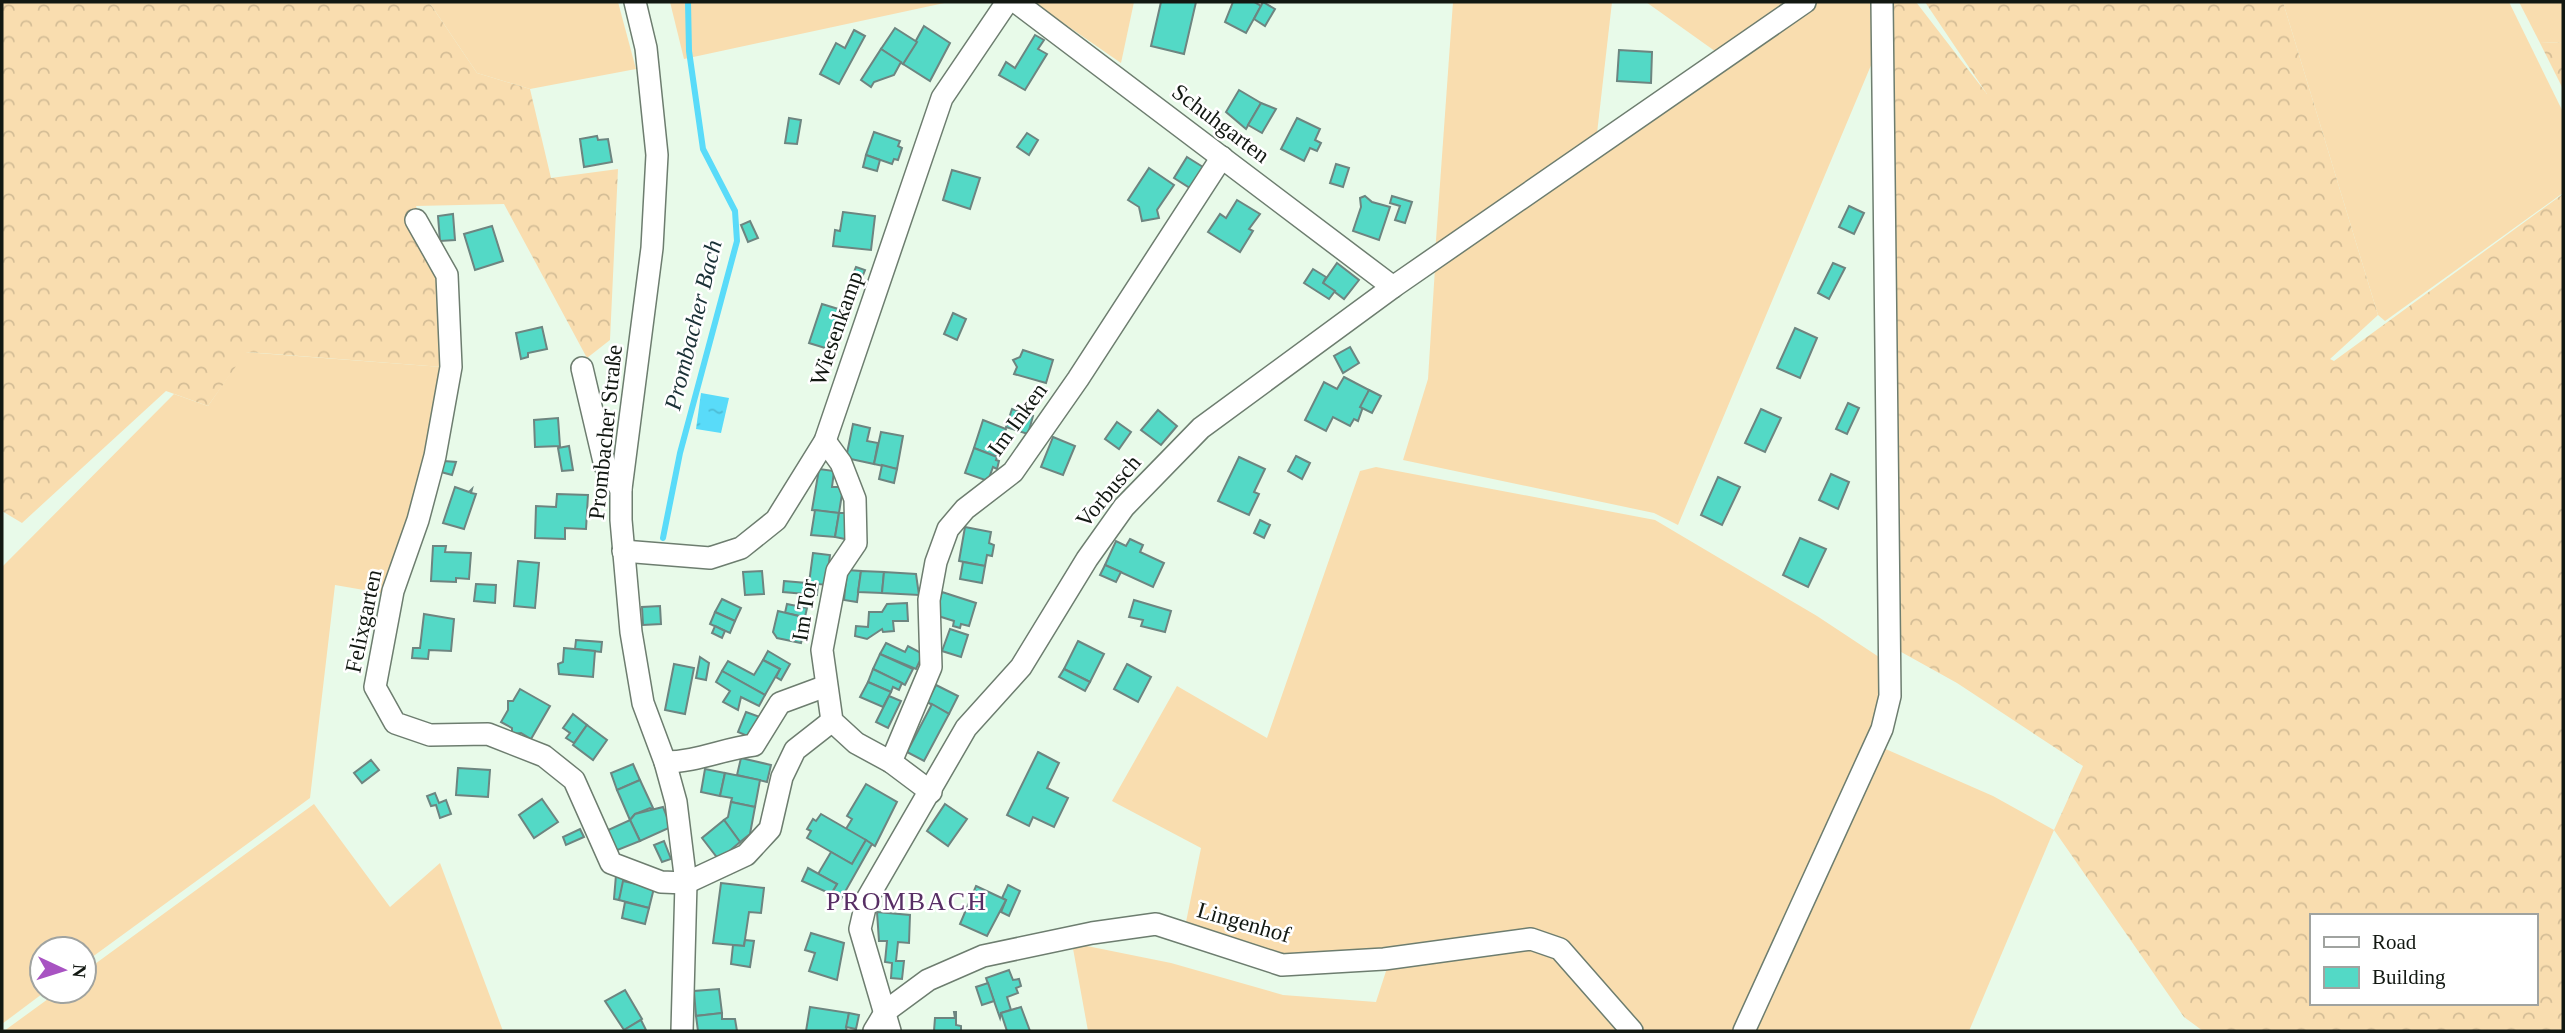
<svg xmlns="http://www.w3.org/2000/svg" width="2565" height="1033" viewBox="0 0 2565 1033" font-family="Georgia,serif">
<defs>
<pattern id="forest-crowns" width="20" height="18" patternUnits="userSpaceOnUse" patternTransform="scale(1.75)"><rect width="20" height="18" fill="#f9ddaf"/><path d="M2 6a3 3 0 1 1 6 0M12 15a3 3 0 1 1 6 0" fill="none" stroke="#d4bd96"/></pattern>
<pattern id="water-ripples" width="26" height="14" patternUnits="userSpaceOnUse" patternTransform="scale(1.75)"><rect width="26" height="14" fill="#59dbf9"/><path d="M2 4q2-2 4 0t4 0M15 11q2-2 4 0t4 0" fill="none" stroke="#4cbbd4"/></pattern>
</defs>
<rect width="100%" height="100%" fill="#e8fae9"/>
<g fill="#f9ddaf">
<polygon points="429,2 618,2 636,69 530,89 477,73"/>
<polygon points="670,2 949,2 684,59"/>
<polygon points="1033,2 1134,2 1121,63"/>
<polygon points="1453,2 1612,2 1596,142 1435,254"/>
<polygon points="1646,2 1793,2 1719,54"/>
<polygon points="1814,2 1880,2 1877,51 1678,525 1654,513 1403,460 1428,379 1435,268"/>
<polygon points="2283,2 2509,2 2563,112 2563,193 2385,321 2378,315"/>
<polygon points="2519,2 2563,2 2563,42 2540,43"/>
<polygon points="245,352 442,367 439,409 387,594 335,585 310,798 84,963 84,949 42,949 42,991 46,991 2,1024 2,567 174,394 208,406"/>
<polygon points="1376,467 1655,520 1817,616 1882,659 1882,717 1739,1031 1637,1031 1560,945 1280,960 1185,927 1201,848 1112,801 1177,686 1267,738 1360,471"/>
<polygon points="1881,747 1993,796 2054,830 1969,1031 1749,1031"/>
<polygon points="314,804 390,907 440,863 503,1031 4,1031 59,991 84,991 84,972"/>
<polygon points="1072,943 1171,963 1283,995 1376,1002 1388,965 1530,944 1558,954 1624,1031 1088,1031"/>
</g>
<g fill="url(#forest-crowns)" fill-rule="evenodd">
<polygon points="2,2 429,2 477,73 530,89 551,178 618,169 610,340 587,358 504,204 416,206 443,283 442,367 246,352 208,406 166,391 22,523 2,511"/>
<path d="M1891,2H1916L1987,94L1925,2H2283L2378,315L2330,359L2334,361L2563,194V1031H2203L2184,1017L2054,830L2083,766L1957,683L1894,648ZM2311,916H2535V1003H2311Z"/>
<polygon points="2563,42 2563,89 2540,43"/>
</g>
<polygon fill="url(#water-ripples)" points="701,393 729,398 721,433 696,429"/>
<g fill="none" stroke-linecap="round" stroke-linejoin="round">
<polyline stroke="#59dbf9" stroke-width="6" points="663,538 680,453 737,241 735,211 703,149 689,51 688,2"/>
</g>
<g fill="#53d9c6" stroke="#6d8580" stroke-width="2">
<polygon points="1161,2 1196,2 1184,54 1151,46"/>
<polygon points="1233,2 1254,2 1261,6 1246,33 1225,22"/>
<polygon points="1263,2 1275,9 1265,26 1254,19"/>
<polygon points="924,26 950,43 930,81 903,64"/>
<polygon points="895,28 917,42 903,64 881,49"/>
<polygon points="854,30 865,36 839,84 820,74 836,43 845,48"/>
<polygon points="1035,35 1044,40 1038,49 1047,54 1025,90 999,75 1006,62 1015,68"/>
<polygon points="881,49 901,62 894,75 874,82 871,87 861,80"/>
<polygon points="1619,50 1652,52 1651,83 1617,81"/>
<polygon points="1239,90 1261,103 1246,129 1226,112"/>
<polygon points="1261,103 1276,109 1262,133 1248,125"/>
<polygon points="789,118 801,120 797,144 785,143"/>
<polygon points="1297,118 1320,129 1315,140 1321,143 1317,151 1310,148 1304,161 1281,149"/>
<polygon points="874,132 900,141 898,146 902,148 898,160 894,159 892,164 866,155"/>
<polygon points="1027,133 1038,140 1029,155 1017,147"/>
<polygon points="597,136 598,140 608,139 612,162 584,167 580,139"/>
<polygon points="866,155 880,160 877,171 863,167"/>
<polygon points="1187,157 1203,167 1190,188 1174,178"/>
<polygon points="1336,164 1349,168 1343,187 1330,183"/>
<polygon points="1149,168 1174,185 1157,210 1159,218 1142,221 1139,207 1128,200"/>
<polygon points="952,170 980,178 970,209 943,200"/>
<polygon points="1365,196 1372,202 1390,207 1379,240 1353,231 1361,207 1360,198"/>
<polygon points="1392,196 1412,202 1405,223 1395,220 1400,206 1390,203"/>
<polygon points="1237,200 1260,214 1249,229 1253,231 1240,252 1208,232 1220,214 1226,218"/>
<polygon points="1849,206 1864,213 1854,234 1839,227"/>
<polygon points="843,212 875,216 871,250 833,246 835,230 840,231"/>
<polygon points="453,214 455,240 440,241 438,216"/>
<polygon points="750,221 758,238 748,242 741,225"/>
<polygon points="492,226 503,261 475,270 464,234"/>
<polygon points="1337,263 1359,280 1344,299 1323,283"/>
<polygon points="1833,263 1845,268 1829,299 1818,293"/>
<polygon points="856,267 865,270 861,280 852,277"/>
<polygon points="1313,269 1326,277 1323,283 1335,291 1329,299 1304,283"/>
<polygon points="822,304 848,312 835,351 809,343"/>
<polygon points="953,313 966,319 957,340 944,334"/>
<polygon points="542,327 547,349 528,353 528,357 521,359 516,333"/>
<polygon points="1795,328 1817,338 1800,378 1777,368"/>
<polygon points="1350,347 1359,363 1343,373 1334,356"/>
<polygon points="1023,350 1053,360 1046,383 1014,374 1017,367 1013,360 1020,357"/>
<polygon points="1344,377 1369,390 1358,421 1354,419 1350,426 1333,417 1326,431 1305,420 1324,382 1337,389"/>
<polygon points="1369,390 1381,396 1372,413 1360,407"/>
<polygon points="1848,403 1859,408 1847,434 1836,429"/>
<polygon points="1012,409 1033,416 1028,434 1006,427"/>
<polygon points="1761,409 1781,418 1765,452 1745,443"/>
<polygon points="1158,410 1177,426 1161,445 1141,430"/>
<polygon points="558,418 560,446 535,447 534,420"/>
<polygon points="983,420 1006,429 997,457 974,448"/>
<polygon points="1117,422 1131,432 1119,449 1105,439"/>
<polygon points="853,424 870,428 867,441 878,443 874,464 846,458"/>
<polygon points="881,432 903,436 897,469 874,464"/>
<polygon points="1053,437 1075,446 1063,475 1041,467"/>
<polygon points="569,446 573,470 562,471 558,448"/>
<polygon points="974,448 997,457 996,460 999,461 997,469 993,467 988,481 965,473"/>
<polygon points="1296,456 1310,463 1302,479 1288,471"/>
<polygon points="1239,457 1265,469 1254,492 1259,494 1249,515 1218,501"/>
<polygon points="444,461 456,462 452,475 441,472"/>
<polygon points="882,465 897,469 894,483 879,479"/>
<polygon points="819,469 834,471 832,487 839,487 842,494 839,513 812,510"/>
<polygon points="1831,474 1849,482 1838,509 1819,500"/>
<polygon points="1718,477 1740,487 1722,525 1701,515"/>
<polygon points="455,487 469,492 472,489 471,493 476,494 464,529 443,523"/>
<polygon points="557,494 588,495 586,529 565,528 565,539 535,538 536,506 556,507"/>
<polygon points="815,510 839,513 835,537 811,535"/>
<polygon points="839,513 849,513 845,539 835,537"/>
<polygon points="1260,520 1270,525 1264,538 1254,533"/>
<polygon points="965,527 991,532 989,543 994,545 992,556 987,555 985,566 959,561"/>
<polygon points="1800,538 1826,549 1808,587 1783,575"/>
<polygon points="1130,539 1143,545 1140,552 1164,563 1153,587 1105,565 1116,541 1126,546"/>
<polygon points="433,546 446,546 445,552 471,553 469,579 456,578 456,582 431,581"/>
<polygon points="813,553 830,555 826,585 809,583"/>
<polygon points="518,561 539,563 535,608 514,606"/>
<polygon points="963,562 985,566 982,583 960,579"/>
<polygon points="1105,565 1121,572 1116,582 1100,575"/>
<polygon points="847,570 861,571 857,602 844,600"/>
<polygon points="762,571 764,594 745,595 743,572"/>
<polygon points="861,571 884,572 882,593 858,592"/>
<polygon points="884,572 916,574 919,595 882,593"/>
<polygon points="784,581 818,584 817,595 783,592"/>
<polygon points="476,584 496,585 495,603 474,601"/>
<polygon points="942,592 976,603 969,626 961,624 960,628 953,626 954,621 935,615"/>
<polygon points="722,599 741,608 735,621 715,612"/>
<polygon points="1134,600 1171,611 1165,632 1141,626 1143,620 1129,617"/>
<polygon points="907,603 908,621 893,621 894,631 883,632 882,629 867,639 855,636 856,626 868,627 869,612 882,612 887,604"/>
<polygon points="787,604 807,608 805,617 785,613"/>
<polygon points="660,606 661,624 643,625 642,607"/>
<polygon points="778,611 807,618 801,643 777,638 773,632"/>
<polygon points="715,612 735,621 730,633 710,624"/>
<polygon points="424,614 454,619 451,651 429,650 428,659 412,658 413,648 420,648"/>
<polygon points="715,626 725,631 722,638 712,633"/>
<polygon points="950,629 968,635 961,657 942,651"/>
<polygon points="576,640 602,642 601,652 575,649"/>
<polygon points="1078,641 1104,654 1090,682 1064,669"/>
<polygon points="886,643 905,652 908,646 923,654 916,669 880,654"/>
<polygon points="564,648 595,651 593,677 559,674 558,664 563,662"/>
<polygon points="768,651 790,664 781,680 776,677 780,669 763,660"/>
<polygon points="880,654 913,669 905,685 873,669"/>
<polygon points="700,657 709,663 706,680 696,678"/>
<polygon points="763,660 780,669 765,695 722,671 728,661 754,675"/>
<polygon points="674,664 694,668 685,714 665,710"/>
<polygon points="1127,664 1151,677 1138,702 1114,689"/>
<polygon points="873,669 902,683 899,690 893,687 891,692 868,682"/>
<polygon points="1064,669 1090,682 1085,691 1059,677"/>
<polygon points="722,671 765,695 759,706 741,697 738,710 723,702 730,691 716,682"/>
<polygon points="868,682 891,692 883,707 860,697"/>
<polygon points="936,685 958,696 949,714 927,702"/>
<polygon points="520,689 550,706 531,739 521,733 512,734 512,728 501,722 508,710 508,701 513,701"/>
<polygon points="889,696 901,701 888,728 876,722"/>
<polygon points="932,704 949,714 924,761 907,752"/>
<polygon points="746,712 760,717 752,738 738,732"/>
<polygon points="573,714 587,725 574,743 566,738 570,733 563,728"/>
<polygon points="587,725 607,740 593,760 573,745"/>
<polygon points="1038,752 1059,763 1047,788 1068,798 1054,827 1033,817 1029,826 1007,815"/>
<polygon points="741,758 771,765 767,782 737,775"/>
<polygon points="371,760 379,770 362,783 354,773"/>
<polygon points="633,764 640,780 617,790 611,773"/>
<polygon points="458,768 490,770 488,797 456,795"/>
<polygon points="705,769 725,773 720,796 701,792"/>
<polygon points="725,773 760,780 755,807 731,802 732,798 720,796"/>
<polygon points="640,780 654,810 650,808 635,814 630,820 617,790"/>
<polygon points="866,784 897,802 875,846 846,829 852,819 847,816"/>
<polygon points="435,793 439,803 446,800 451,814 440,818 436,805 431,806 427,796"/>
<polygon points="542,799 558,822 534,838 519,815"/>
<polygon points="731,802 755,807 750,834 740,842 724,820 728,817"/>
<polygon points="945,804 967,819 948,846 927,831"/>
<polygon points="663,807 671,827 640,841 630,820 635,814"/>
<polygon points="821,814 866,840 852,864 807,838 811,831 807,829 813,819 816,821"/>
<polygon points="630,820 640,841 615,851 606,831"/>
<polygon points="724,820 740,842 719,860 702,838"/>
<polygon points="580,829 584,837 566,845 563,837"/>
<polygon points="866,840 872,844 841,899 831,894 837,884 818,874 831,852 852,864"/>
<polygon points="664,841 671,859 662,862 654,845"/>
<polygon points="808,868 837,884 831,894 802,881"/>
<polygon points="616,875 626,877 619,900 614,899"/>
<polygon points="623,881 654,888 649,908 619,900"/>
<polygon points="721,883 764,888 761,913 749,912 744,946 713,943"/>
<polygon points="1008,885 1020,891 1009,916 1001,912 1006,900 1002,898"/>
<polygon points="976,886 1006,900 987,936 960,924"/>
<polygon points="625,902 649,908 645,924 622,918"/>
<polygon points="877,912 910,915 909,943 898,942 896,961 904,961 902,979 891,978 892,963 885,962 887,941 879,941"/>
<polygon points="811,933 844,943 837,980 809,971 815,953 805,950"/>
<polygon points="745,940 754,941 750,967 731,964 733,945 744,946"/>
<polygon points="1009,970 1013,980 1019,979 1021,986 1016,988 1018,993 1007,997 1011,1010 1001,1013 1000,1018 986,978"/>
<polygon points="988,983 994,1001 982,1005 976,987"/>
<polygon points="719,989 722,1013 696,1016 694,991"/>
<polygon points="625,990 642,1019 624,1030 605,1001"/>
<polygon points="810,1007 849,1013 846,1031 806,1031"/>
<polygon points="1021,1007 1030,1031 1007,1031 1001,1013"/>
<polygon points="954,1012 956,1012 956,1025 961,1026 961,1031 934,1031 935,1018 955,1018"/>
<polygon points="722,1013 722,1019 735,1019 737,1031 698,1031 696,1016"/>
<polygon points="849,1013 859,1015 856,1029 846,1027"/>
<polygon points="641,1020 646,1030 624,1031 624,1030"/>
</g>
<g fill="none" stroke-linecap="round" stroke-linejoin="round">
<g stroke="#6d7d6f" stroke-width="24">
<g id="minor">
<polyline points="635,2 646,48 657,155 652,248 621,489 621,520 631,632 643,703 665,762 676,802 686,883 682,1031"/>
<polyline points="1016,2 1393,287"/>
<polyline points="416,220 447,275 451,367 435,456 418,520 393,591 375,687 395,723 430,735 488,734 544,756 574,780 611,863 661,882 686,883 746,855 770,829 782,777 795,750 832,721"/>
<polyline points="582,368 605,466 621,489"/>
<polyline points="825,441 841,463 855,499 856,543 837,571 822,650 832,721 856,743 891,762 931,792"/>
<polyline points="623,551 710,558 741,548 776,520 825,441 942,98 1007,2"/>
<path d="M665,762C696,762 723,749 754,745L780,703L826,686"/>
<polyline points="891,762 931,667 929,600 936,562 948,529 965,509 1013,472 1078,379 1222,157"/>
<polyline points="874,1031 886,1011 928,980 983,956 1092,933 1156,924 1282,965 1384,959 1531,939 1560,949 1632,1031"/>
<polyline points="890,1031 860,929 867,899 966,728 1021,667 1087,559 1124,507 1201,428 1393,287 1805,2"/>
<polyline points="1744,1031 1882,729 1890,696 1882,2"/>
</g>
</g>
<use href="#minor" stroke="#fff" stroke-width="21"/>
</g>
<g text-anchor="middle" stroke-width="5" stroke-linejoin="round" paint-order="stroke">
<g font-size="23" fill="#121812" stroke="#fff">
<text transform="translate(1221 123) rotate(37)" y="8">Schuhgarten</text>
<text transform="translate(836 328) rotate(-71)" y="8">Wiesenkamp</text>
<text transform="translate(1017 419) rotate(-54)" y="8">Im Inken</text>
<text transform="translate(605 432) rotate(-84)" y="8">Prombacher Straße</text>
<text transform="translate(1108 491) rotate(-50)" y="8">Vorbusch</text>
<text transform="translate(804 610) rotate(-81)" y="8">Im Tor</text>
<text transform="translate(363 621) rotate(-78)" y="8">Felixgarten</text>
<text transform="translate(1244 922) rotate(16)" y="8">Lingenhof</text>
</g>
<g font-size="24" font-style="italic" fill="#1a3136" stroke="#fff">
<text transform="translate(693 325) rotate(-76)" y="8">Prombacher Bach</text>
</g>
<g font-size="26" letter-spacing="2" fill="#572e64" stroke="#fff">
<text x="907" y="910">PROMBACH</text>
</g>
</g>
<rect width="2565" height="1033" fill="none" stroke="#121812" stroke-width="7"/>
<rect x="2310" y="914" width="228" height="91" fill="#ffffff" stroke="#a0a3a0" stroke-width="2"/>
<rect x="2324" y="937" width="35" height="10" fill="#ffffff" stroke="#a0a3a0" stroke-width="2"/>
<text x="2372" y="949" font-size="21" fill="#121812">Road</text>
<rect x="2324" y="967" width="35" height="21" fill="#53d9c6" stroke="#a0a3a0" stroke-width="2"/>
<text x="2372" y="984" font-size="21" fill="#121812">Building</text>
<g transform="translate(63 970) rotate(94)"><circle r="33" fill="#ffffff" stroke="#a0a3a0" stroke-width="2"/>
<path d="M0-5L12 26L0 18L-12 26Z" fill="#a853c2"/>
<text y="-10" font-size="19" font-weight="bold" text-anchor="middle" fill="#121812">N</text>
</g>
</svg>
